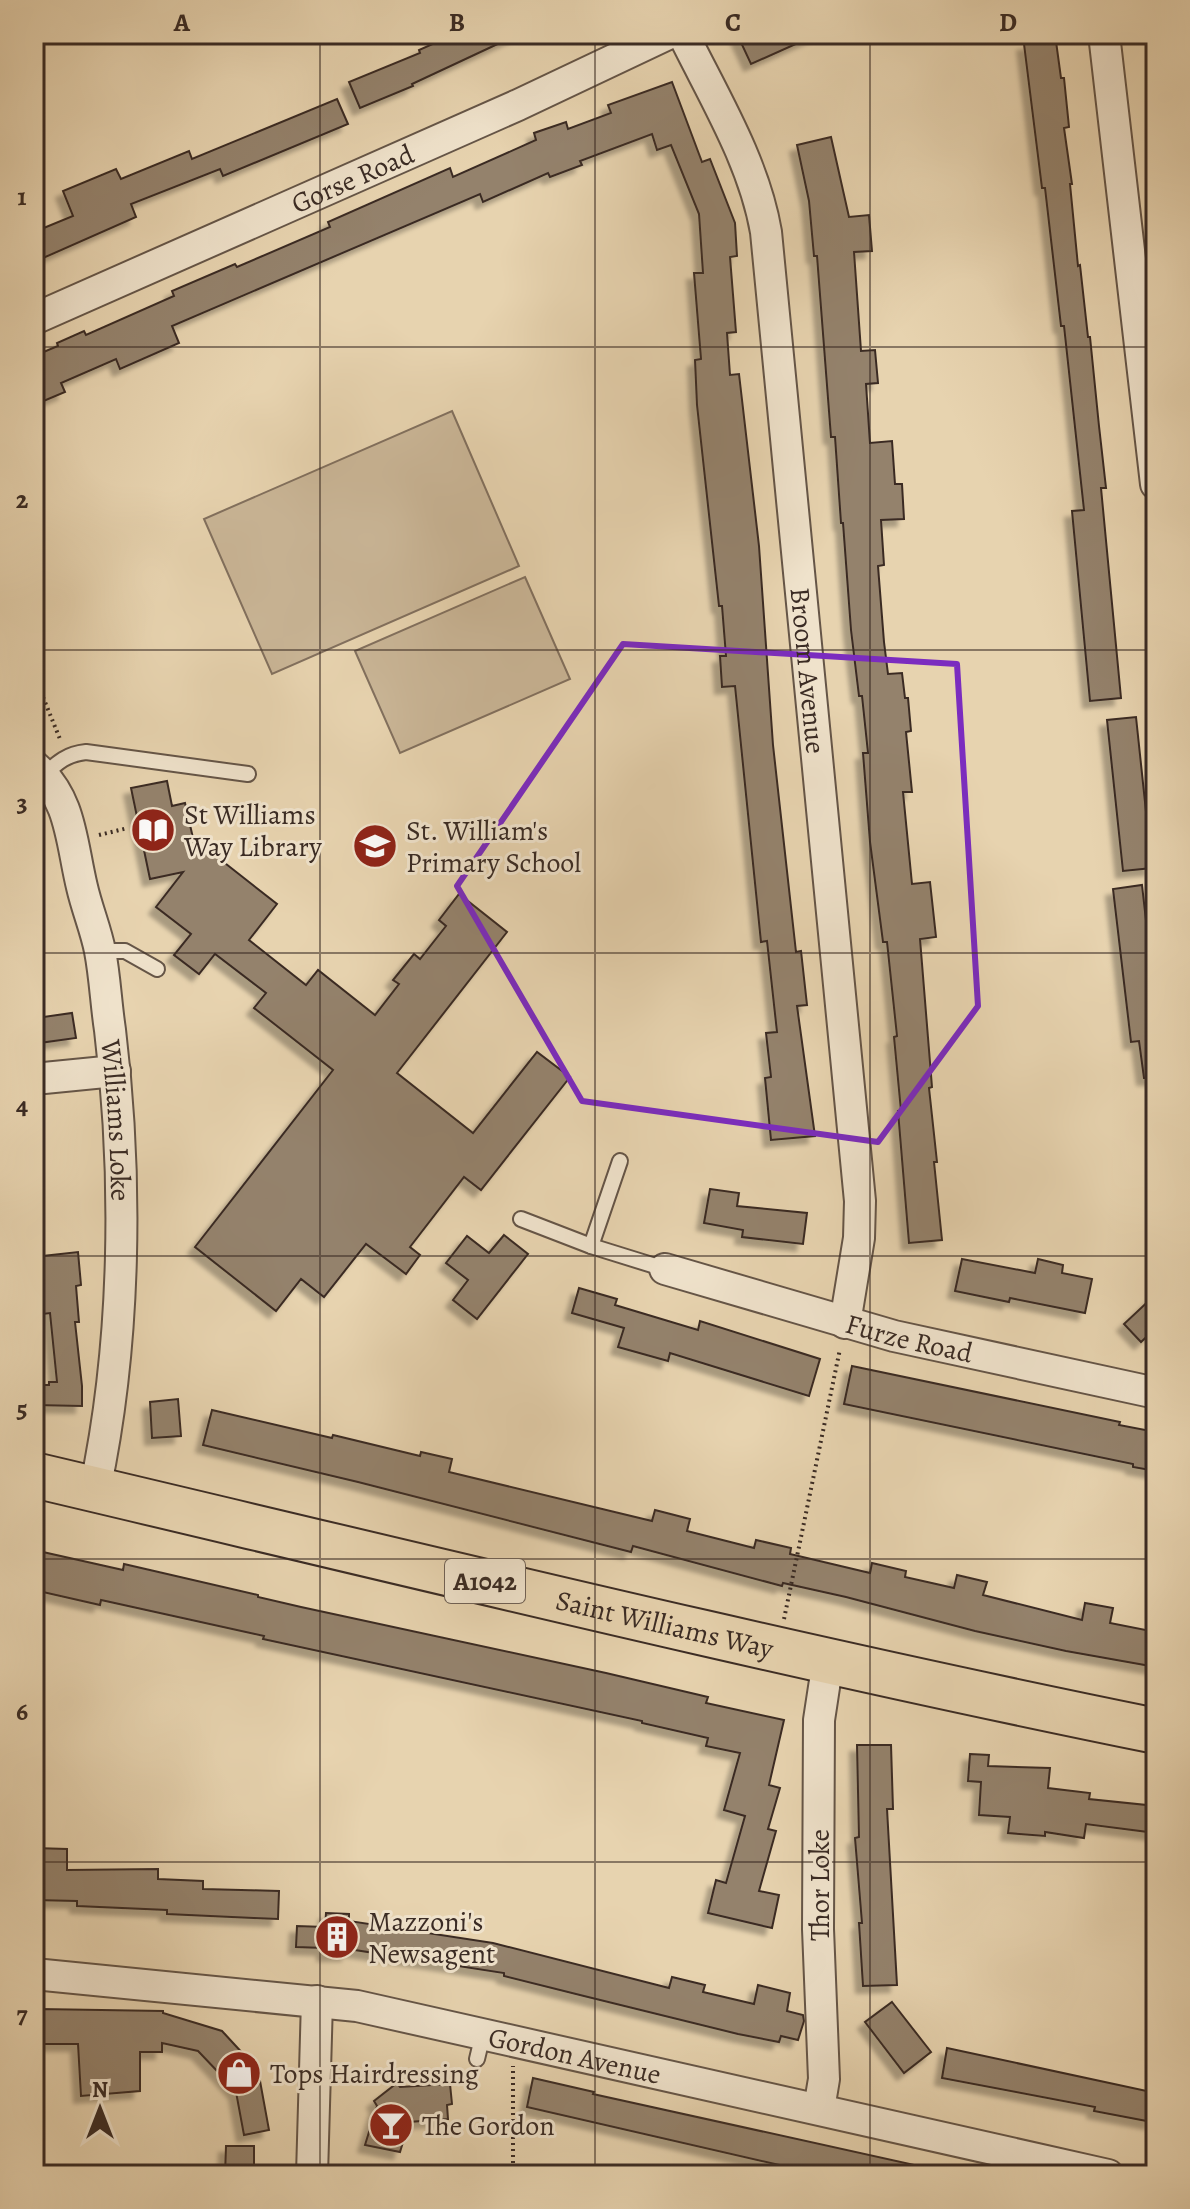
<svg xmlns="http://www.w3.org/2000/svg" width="1190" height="2209" viewBox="0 0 1190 2209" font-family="Alegreya,serif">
<defs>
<filter id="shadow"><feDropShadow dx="-7" dy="7" stdDeviation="2" flood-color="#0004"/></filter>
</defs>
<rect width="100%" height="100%" fill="#e7d3af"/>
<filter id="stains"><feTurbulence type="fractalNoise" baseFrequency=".0025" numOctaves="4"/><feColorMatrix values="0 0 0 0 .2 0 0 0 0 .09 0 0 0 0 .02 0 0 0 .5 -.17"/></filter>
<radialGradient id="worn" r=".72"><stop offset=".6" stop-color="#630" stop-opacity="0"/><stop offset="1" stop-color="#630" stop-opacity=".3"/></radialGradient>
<g fill="#cab697" stroke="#82705e" stroke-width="2">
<polygon points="452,411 519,566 272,674 204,519"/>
<polygon points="525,577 570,679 400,753 355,651"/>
</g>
<g fill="#94826c" stroke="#3a2b24" stroke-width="2" filter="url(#shadow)">
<polygon points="455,34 519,34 412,84 413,86 360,108 349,82 420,53 419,50"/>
<polygon points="737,34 818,34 751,64"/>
<polygon points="1033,34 1055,34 1061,78 1064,78 1069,127 1064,128 1072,184 1070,184 1078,266 1080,265 1088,337 1090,337 1099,426 1106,488 1101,488 1121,698 1090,701 1072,511 1084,510 1064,326 1061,326 1045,188 1042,188 1024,44 1034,43"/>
<polygon points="672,82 702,162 710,159 735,223 737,256 730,257 736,332 727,333 730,375 739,374 759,546 773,745 796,952 801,951 807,1005 797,1006 815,1136 771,1140 765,1078 771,1077 766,1033 777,1032 767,941 761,942 735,686 722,687 720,656 726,656 722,606 719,606 697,405 695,360 701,359 694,273 703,273 699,214 671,145 657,150 652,134 580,161 582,165 550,177 548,173 483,202 480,194 172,326 179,343 120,369 116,359 61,383 65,392 34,405 34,356 58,346 57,343 84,331 86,335 174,296 172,291 235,264 237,267 330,227 328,222 450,168 453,177 536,140 534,133 566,122 568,129 611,113 608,105"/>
<polygon points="337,99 348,124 223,176 220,169 131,204 136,217 34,262 34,232 73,216 63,191 116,169 121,179 189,151 192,159"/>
<polygon points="831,137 849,217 869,215 872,251 854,252 861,351 875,350 878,383 866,384 870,443 892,441 895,484 902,484 904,519 881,520 884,565 878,566 884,642 888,674 902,673 905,698 908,698 911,731 906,732 912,792 903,792 912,884 930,882 936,937 920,939 932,1087 929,1088 937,1162 934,1162 942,1240 909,1243 898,1111 901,1111 894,1037 897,1036 887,942 883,942 870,842 863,753 868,753 862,696 859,696 851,630 843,523 841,523 835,437 831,437 817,256 814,256 809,201 797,145"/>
<polygon points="1136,717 1152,868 1123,871 1107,720"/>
<polygon points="167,781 172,806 185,803 193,838 277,904 249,940 306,985 318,970 375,1015 399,984 393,980 414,954 420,959 446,926 439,920 459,894 507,932 397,1073 473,1133 537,1052 570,1077 481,1190 464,1177 410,1247 420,1255 406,1274 366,1244 324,1297 301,1279 276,1311 195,1247 333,1070 254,1008 266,993 215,954 199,974 174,955 191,934 156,907 183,872 150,879 131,788"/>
<polygon points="1142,885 1156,1009 1156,1078 1144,1078 1139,1041 1131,1042 1113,889"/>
<polygon points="72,1013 76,1038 39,1043 36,1018"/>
<polygon points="710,1189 739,1193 737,1206 807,1213 803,1244 742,1237 743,1230 704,1223"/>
<polygon points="504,1235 528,1254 477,1319 453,1300 468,1280 446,1263 467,1236 489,1253"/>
<polygon points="78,1252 81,1285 76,1286 79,1322 75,1322 82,1386 82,1406 34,1405 34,1385 49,1385 49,1382 57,1382 50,1313 34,1315 34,1257"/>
<polygon points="962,1259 1035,1273 1038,1259 1063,1265 1062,1273 1092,1279 1085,1313 1010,1298 1009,1302 955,1291"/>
<polygon points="579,1288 617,1299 615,1305 698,1330 700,1321 820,1359 809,1396 670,1353 668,1361 618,1347 624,1328 572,1313"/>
<polygon points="1156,1294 1156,1328 1141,1342 1124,1324"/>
<polygon points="852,1366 1120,1422 1119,1425 1156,1432 1156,1471 1133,1467 1133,1464 844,1404"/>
<polygon points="178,1399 181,1436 152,1438 150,1402"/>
<polygon points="212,1410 332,1438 333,1435 420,1456 421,1452 452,1459 449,1472 652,1521 655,1510 690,1519 687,1531 754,1548 756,1540 791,1548 790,1554 870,1573 872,1563 906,1571 905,1577 954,1588 957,1575 987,1582 983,1595 1082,1620 1085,1603 1113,1608 1110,1623 1156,1632 1156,1667 1066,1651 975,1631 846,1597 783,1583 782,1586 633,1546 631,1552 358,1482 203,1445"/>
<polygon points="34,1550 123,1570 124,1564 258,1595 258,1597 301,1607 606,1673 708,1697 706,1703 784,1720 769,1785 780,1788 768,1829 776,1831 759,1891 779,1895 772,1928 708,1913 716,1880 726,1883 745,1816 724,1810 740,1753 706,1746 708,1738 642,1723 642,1721 263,1639 264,1636 101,1600 100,1605 34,1590"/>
<polygon points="857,1745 891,1745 893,1809 887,1809 897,1985 863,1986 859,1923 862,1923 855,1838 859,1837"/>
<polygon points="970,1754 989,1755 988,1766 1050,1768 1048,1788 1090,1793 1089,1799 1156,1806 1156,1833 1086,1824 1084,1838 1045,1832 1045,1836 1008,1833 1010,1817 979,1815 981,1782 968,1781"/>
<polygon points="34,1848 67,1849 67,1870 158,1869 158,1879 203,1881 203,1889 279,1891 278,1919 167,1914 167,1910 77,1906 77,1901 34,1900"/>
<polygon points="326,1913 349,1914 349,1921 493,1943 669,1988 672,1977 705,1985 703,1992 754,2004 758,1985 790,1993 787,2011 803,2015 804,2021 798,2040 781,2036 779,2042 738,2034 584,1996 504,1976 504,1973 348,1949 348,1954 324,1954 324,1948 296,1947 297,1926 325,1927"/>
<polygon points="892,2002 931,2052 904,2073 865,2022"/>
<polygon points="39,2009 163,2011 163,2013 222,2031 258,2070 269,2130 244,2135 236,2092 219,2073 198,2051 162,2043 162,2052 140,2052 140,2091 81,2096 78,2044 39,2044"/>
<polygon points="947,2048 1156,2093 1152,2122 1094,2111 1095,2107 942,2078"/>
<polygon points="533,2078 594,2092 593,2094 919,2166 919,2175 823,2175 527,2107"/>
<polygon points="397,2083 400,2087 450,2084 452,2104 447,2105 448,2119 409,2122 400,2152 365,2145 377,2106 374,2101"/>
<polygon points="226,2146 254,2146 254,2175 225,2175"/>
</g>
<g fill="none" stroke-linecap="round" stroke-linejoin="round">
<g stroke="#655547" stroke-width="18">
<g id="lane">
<path d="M44,775C58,762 67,754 86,752L248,774"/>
<polyline points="100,951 125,951 157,969"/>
<polyline points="521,1219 591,1246 665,1269"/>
<polyline points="591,1246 620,1161"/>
<polyline points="477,2059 483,2034"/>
</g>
</g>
<g stroke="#655547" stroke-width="34">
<g id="street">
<path id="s1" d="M683,34C714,97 754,162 766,232L860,1201L859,1238L845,1323"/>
<polyline points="1104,34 1156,484"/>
<path id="s2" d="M34,319L518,105L668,34"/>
<path id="s3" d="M34,766C72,799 71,842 82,887C87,909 96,930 100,951C105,977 106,1004 110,1030C128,1178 126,1343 95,1489"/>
<polyline points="34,1079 115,1071"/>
<path id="s4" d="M665,1269L894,1336L1156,1393"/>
<path id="s5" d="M34,1974L357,2006L1108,2175"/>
<polyline points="819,2109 824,2079 818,1929 819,1720 828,1661"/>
<polyline points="312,2175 317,2001"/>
</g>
</g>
<g stroke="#3a2b24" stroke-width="48">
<g id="highway">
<path id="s6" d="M34,1475C407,1563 780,1655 1156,1731"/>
</g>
</g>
<g stroke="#3a2b24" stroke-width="4" stroke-dasharray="2 4" stroke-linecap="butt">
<polyline points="34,675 60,739"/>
<polyline points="99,835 128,828"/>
<polyline points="784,1619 840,1349"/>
<polyline points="513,2175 513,2066"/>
</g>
<use href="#lane" stroke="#efe2cb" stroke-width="14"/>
<use href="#street" stroke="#efe2cb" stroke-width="30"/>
<use href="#highway" stroke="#e7d3af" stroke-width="44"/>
</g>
<path fill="none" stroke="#7b2cbf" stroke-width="6" stroke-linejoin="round" d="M623,644L957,664L978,1006L878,1142L582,1101L457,886Z"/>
<path fill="none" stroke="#3a2b24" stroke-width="2" stroke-opacity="0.55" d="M320,34V2175M595,34V2175M870,34V2175M34,347H1156M34,650H1156M34,953H1156M34,1256H1156M34,1559H1156M34,1862H1156"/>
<defs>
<g id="library-disc" transform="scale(2.3)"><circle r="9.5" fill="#8f2418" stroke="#efe2cb"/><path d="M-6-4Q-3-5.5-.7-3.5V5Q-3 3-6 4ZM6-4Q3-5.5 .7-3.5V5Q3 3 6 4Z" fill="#fff"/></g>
<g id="school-disc" transform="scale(2.3)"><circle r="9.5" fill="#8f2418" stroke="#efe2cb"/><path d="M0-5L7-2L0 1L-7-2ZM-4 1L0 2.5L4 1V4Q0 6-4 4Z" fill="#fff"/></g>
<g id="building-disc" transform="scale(2.3)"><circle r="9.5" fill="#8f2418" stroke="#efe2cb"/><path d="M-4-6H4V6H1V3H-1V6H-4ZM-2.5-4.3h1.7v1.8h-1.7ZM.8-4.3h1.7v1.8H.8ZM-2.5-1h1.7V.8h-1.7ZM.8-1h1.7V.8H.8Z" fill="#fff"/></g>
<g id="shop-disc" transform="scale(2.3)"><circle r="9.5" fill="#8f2418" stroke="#efe2cb"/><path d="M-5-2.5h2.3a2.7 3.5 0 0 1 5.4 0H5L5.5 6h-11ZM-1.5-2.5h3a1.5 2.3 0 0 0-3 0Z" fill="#fff"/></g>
<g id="bar-disc" transform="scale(2.3)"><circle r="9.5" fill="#8f2418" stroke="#efe2cb"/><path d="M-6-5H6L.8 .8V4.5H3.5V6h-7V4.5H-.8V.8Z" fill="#fff"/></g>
</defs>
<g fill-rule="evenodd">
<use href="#library-disc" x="153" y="830"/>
<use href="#school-disc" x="375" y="846"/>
<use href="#building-disc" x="337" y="1937"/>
<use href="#shop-disc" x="239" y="2073"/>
<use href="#bar-disc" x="391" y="2125"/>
</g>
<g text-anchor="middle" stroke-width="6" stroke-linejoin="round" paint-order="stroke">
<rect fill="#efe2cb" stroke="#706256" stroke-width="2" x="445" y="1559" width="80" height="44" rx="6"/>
<g font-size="26" font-weight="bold" fill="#3a2b24">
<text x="485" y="1590">A1042</text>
</g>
<g font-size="28" fill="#3a2b24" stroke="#efe2cb">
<text dy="10" stroke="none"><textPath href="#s2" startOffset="348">Gorse Road</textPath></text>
<text dy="10" stroke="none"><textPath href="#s1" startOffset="656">Broom Avenue</textPath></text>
<text dy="10" stroke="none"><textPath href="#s3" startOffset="370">Williams Loke</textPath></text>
<text dy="10" stroke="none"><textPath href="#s4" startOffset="254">Furze Road</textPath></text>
<text dy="10" stroke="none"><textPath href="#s6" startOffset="648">Saint Williams Way</textPath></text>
<text transform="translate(819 1885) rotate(-90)" y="10">Thor Loke</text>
<text dy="10" stroke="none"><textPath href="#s5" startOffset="548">Gordon Avenue</textPath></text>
</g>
<g font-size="28" fill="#3a2b24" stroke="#efe2cb" text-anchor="start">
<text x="184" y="824">St Williams<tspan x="184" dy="32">Way Library</tspan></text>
<text x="406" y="840">St. William's<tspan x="406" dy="32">Primary School</tspan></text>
<text x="368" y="1931">Mazzoni's<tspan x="368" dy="32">Newsagent</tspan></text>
<text x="270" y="2083">Tops Hairdressing</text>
<text x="422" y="2135">The Gordon</text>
</g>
</g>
<rect width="1190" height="2209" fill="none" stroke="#e7d3af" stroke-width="88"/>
<g transform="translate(100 2109)" stroke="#efe2cb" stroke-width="6" paint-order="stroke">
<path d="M0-6L14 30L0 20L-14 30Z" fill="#3a2b24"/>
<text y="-12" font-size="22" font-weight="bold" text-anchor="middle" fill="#3a2b24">N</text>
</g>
<rect x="44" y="44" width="1102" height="2121" fill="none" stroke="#3a2b24" stroke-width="3"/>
<g font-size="26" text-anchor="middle" font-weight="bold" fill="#3a2b24">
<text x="182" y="31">A</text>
<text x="457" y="31">B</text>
<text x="733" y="31">C</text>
<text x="1008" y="31">D</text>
<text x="22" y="205">1</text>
<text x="22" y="508">2</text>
<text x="22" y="811">3</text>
<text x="22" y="1114">4</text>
<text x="22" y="1417">5</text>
<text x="22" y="1720">6</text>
<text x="22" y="2023">7</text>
</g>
<rect width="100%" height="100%" filter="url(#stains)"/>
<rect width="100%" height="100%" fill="url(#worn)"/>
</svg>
